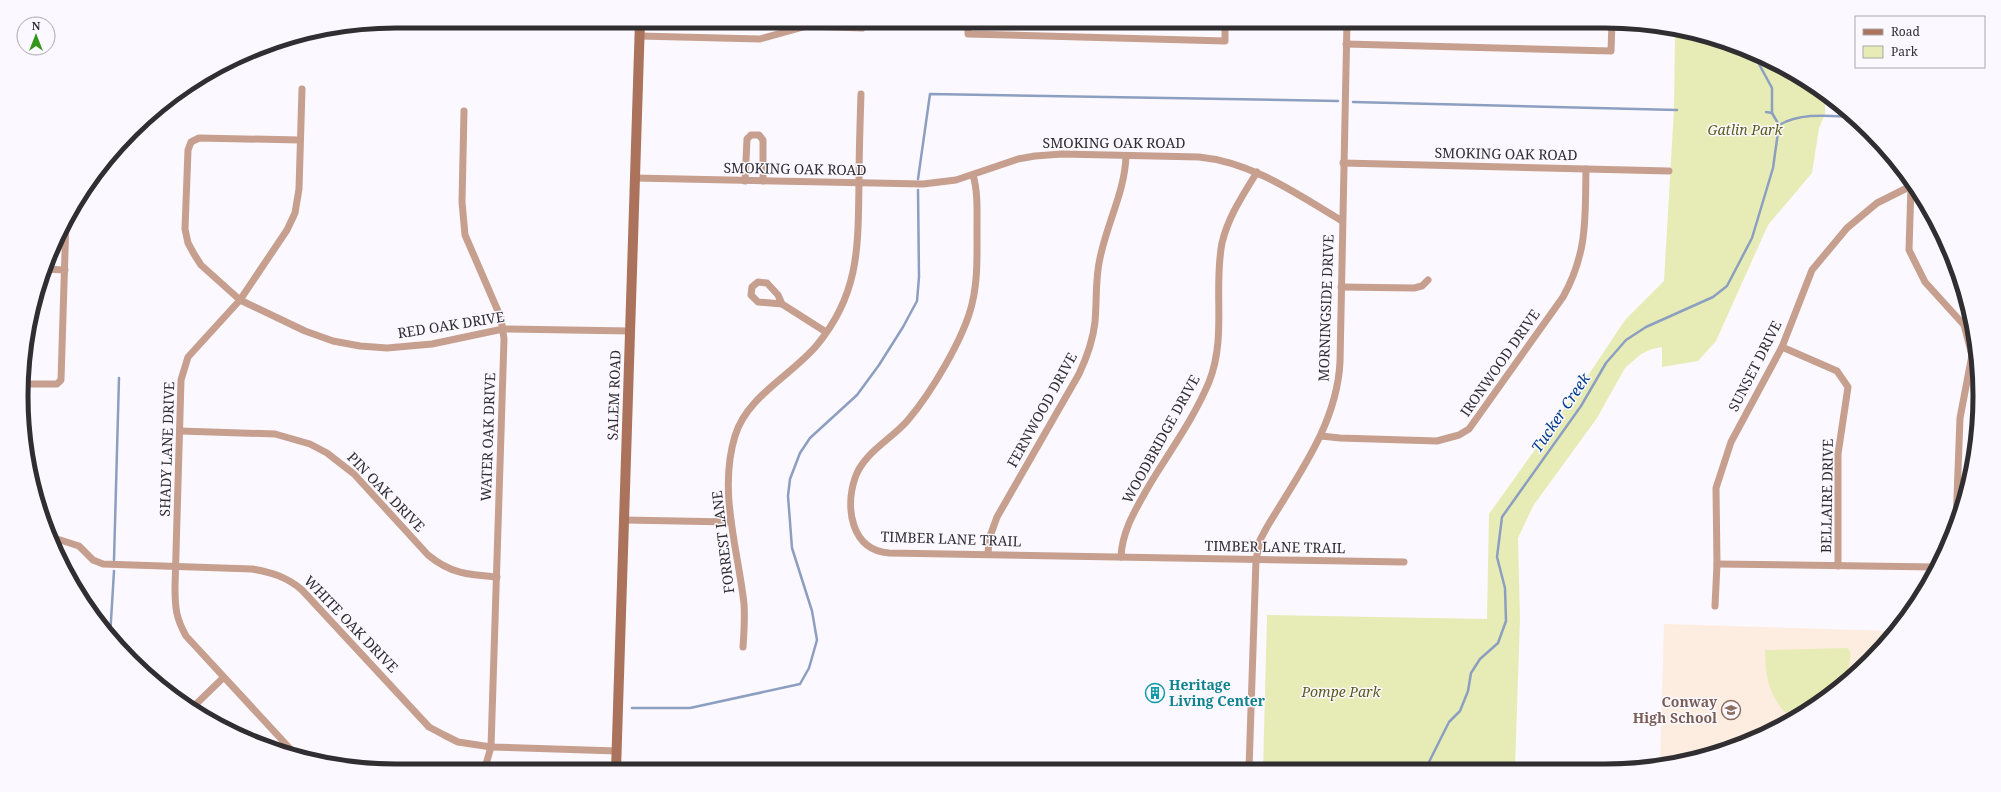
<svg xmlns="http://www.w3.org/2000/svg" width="2001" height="792" viewBox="0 0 2001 792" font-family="'Noto Serif',serif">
<rect width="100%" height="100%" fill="#fcf8ff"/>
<polygon fill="#fdede0" points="1664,624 1893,631 1852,678 1749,742 1660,766"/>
<g fill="#e7ecb6">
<polygon points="1675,33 1725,41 1792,71 1825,95 1825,114 1819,128 1812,173 1768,225 1716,341 1698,361 1662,367 1662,347 1652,349 1641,354 1625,368 1597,418 1533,506 1518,538 1520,619 1515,768 1263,769 1267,615 1487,619 1489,514 1589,374 1625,320 1664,281 1674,109"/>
<path d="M1847,648L1851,653L1846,682L1790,717C1769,699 1765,676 1765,650Z"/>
</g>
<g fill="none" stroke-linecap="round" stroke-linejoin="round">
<g stroke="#8c9fc0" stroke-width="2.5">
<polyline points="1353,102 1677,110"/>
<polyline points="1766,112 1772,113"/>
<path d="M1779,125C1802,112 1830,116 1855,117"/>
<polyline points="918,179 930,94 1338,101"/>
<polyline points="114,560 119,378"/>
<polyline points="110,637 114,571"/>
<polyline points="632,708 690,708 800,684 809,668 817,640 812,611 792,548 788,496 790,479 800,453 810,438 857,395 879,365 903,327 917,301 919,277 918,190"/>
<polyline points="1426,768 1449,722 1460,711 1468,691 1471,673 1480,659 1498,643 1506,621 1505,588 1497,557 1502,517 1581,406 1606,363 1626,340 1646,327 1713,297 1727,286 1752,238 1773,168 1779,125 1772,113 1772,88 1753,53"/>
</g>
<g stroke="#c79f8f" stroke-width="7">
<polyline points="968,21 968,34 1225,41 1225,21"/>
<polyline points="639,36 760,39 807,26 862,28"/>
<polyline points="1346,44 1611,51 1612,22"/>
<polyline points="464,111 462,202 465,235 501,318 504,339 491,747 484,771"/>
<polyline points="300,140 199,138 191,142 188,150 185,229 188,243 194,254 201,265 240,300 305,331 333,341 360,346 387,348 432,344 503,329 630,331"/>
<polyline points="1343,163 1669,171"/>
<path d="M973,175C978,192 977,210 977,229C977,253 978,280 972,304C964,338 931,393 908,420C892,439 863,453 855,478C845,508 851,550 889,553L1404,562"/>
<path d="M635,178L923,184L956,180L1018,159L1035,156L1062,154L1199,157C1252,162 1297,194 1342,221"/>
<polyline points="745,181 747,139 751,135 759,135 763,140 763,181"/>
<polyline points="1911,186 1909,250 1925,282 1964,325 1972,355 1960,418 1956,524"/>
<polyline points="44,269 65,270"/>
<polyline points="1341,287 1414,288 1422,286 1428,280"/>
<polyline points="782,304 758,302 751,295 752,287 758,282 767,283 778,295 782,304 826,332"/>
<polyline points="1782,347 1837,371 1848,387 1838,454 1838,566"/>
<polyline points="25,384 57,384 61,380 66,220"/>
<path d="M180,431L275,434L310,444L327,453L354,474L428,555C451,574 469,575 497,577"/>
<path d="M1321,436L1340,438L1437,441L1459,435L1469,429L1563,297C1588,252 1585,218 1586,169"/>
<polyline points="624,520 731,522"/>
<path d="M54,538L79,546L93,560L103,564L252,569C271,572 287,577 302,590L429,727L444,735L458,742L491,747L617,751"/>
<path d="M988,554L989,539L997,517L1079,374C1087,357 1093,340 1095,322C1097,300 1095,279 1100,258C1107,223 1125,191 1126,156"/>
<path d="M1121,557C1122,530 1137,507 1150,484C1170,451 1194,418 1209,382C1227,337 1213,289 1222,243C1228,217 1243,195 1257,172"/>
<polyline points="1717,564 1935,567"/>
<polyline points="1715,606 1717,564 1716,488 1731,442 1782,347 1812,270 1847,228 1877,203 1911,186 1914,186"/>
<path d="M743,647C744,633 745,618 744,604C738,549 718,491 735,436C747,396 791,376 817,345C860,293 858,246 859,182C859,153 860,124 861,94"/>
<polyline points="193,707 223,678"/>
<path d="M295,754L186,636C176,618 175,608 175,587L181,380L188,357L240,300L287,230L295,213L299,189L302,89"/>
<path d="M1249,769L1256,560L1260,540L1267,527C1298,475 1337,424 1340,362L1347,21"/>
</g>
<polyline stroke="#ab735b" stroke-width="10" points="616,770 640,21"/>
</g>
<defs>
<g id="building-ring" transform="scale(1)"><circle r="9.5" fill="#fcf8ff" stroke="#0f9aa8" stroke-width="1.5"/><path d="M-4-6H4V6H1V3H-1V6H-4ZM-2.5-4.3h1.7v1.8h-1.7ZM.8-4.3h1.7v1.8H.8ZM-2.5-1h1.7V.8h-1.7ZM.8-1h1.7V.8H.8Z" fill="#0f9aa8"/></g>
<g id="school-ring" transform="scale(1)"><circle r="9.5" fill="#fcf8ff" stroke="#8d6e63" stroke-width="1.5"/><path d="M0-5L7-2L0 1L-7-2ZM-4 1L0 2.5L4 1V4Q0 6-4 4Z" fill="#8d6e63"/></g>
</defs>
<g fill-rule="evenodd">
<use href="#building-ring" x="1155" y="693"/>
<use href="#school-ring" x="1731" y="710"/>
</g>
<g text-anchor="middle" stroke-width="3" stroke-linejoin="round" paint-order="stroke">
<g font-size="14" font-style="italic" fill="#595c1a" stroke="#fcf8ff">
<text x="1745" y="135">Gatlin Park</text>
<text x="1341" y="697">Pompe Park</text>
</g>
<g font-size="14" fill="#302e31" stroke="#fcf8ff">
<text x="1114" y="148">SMOKING OAK ROAD</text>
<text transform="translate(1506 154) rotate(1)" y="5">SMOKING OAK ROAD</text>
<text transform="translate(795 169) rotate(1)" y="5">SMOKING OAK ROAD</text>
<text transform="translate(1326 308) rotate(-88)" y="5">MORNINGSIDE DRIVE</text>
<text transform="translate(451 325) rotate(-9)" y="5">RED OAK DRIVE</text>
<text transform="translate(1500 363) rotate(-55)" y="5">IRONWOOD DRIVE</text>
<text transform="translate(1755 366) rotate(-63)" y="5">SUNSET DRIVE</text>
<text transform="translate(614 395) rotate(-88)" y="5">SALEM ROAD</text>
<text transform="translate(1042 410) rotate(-61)" y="5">FERNWOOD DRIVE</text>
<text transform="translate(488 437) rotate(-88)" y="5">WATER OAK DRIVE</text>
<text transform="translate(1161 439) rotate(-61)" y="5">WOODBRIDGE DRIVE</text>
<text transform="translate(167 449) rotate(-88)" y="5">SHADY LANE DRIVE</text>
<text transform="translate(386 492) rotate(46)" y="5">PIN OAK DRIVE</text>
<text transform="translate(1827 496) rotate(-89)" y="5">BELLAIRE DRIVE</text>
<text transform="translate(951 539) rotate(2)" y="5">TIMBER LANE TRAIL</text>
<text transform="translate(723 542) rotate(-97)" y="5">FORREST LANE</text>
<text transform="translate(1275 547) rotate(1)" y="5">TIMBER LANE TRAIL</text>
<text transform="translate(351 624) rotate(46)" y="5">WHITE OAK DRIVE</text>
</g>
<g font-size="14" font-weight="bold" fill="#0d838f" stroke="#fcf8ff" text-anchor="start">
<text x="1169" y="690">Heritage<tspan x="1169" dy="16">Living Center</tspan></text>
</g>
<g font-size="14" font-weight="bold" fill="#785e54" stroke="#fcf8ff" text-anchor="end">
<text x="1717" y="707">Conway<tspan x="1717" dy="16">High School</tspan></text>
</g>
<g font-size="15" font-style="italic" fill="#003c8d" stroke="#fcf8ff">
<text transform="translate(1561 413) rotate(-56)" y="5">Tucker Creek</text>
</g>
</g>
<path d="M0 0H2001V792H0ZM396 28H1605A368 368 0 0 1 1973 396V396A368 368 0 0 1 1605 764H396A368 368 0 0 1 28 396V396A368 368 0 0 1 396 28Z" fill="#fcf8ff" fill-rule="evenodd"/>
<path fill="none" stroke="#302e31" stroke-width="5" d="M396 28H1605A368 368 0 0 1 1973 396V396A368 368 0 0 1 1605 764H396A368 368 0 0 1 28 396V396A368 368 0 0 1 396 28Z"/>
<rect x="1855" y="16" width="130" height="52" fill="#fcf8ff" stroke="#aaa7ad"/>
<rect x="1863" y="29" width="20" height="6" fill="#ab735b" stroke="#aaa7ad"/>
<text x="1891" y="36" font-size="12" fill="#302e31">Road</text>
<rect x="1863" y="46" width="20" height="12" fill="#e7ecb6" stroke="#aaa7ad"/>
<text x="1891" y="56" font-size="12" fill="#302e31">Park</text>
<g transform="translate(36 36)"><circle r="19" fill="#fcf8ff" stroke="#aaa7ad"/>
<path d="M0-3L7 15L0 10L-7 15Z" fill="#34971b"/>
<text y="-6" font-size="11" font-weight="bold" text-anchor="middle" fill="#302e31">N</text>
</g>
</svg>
